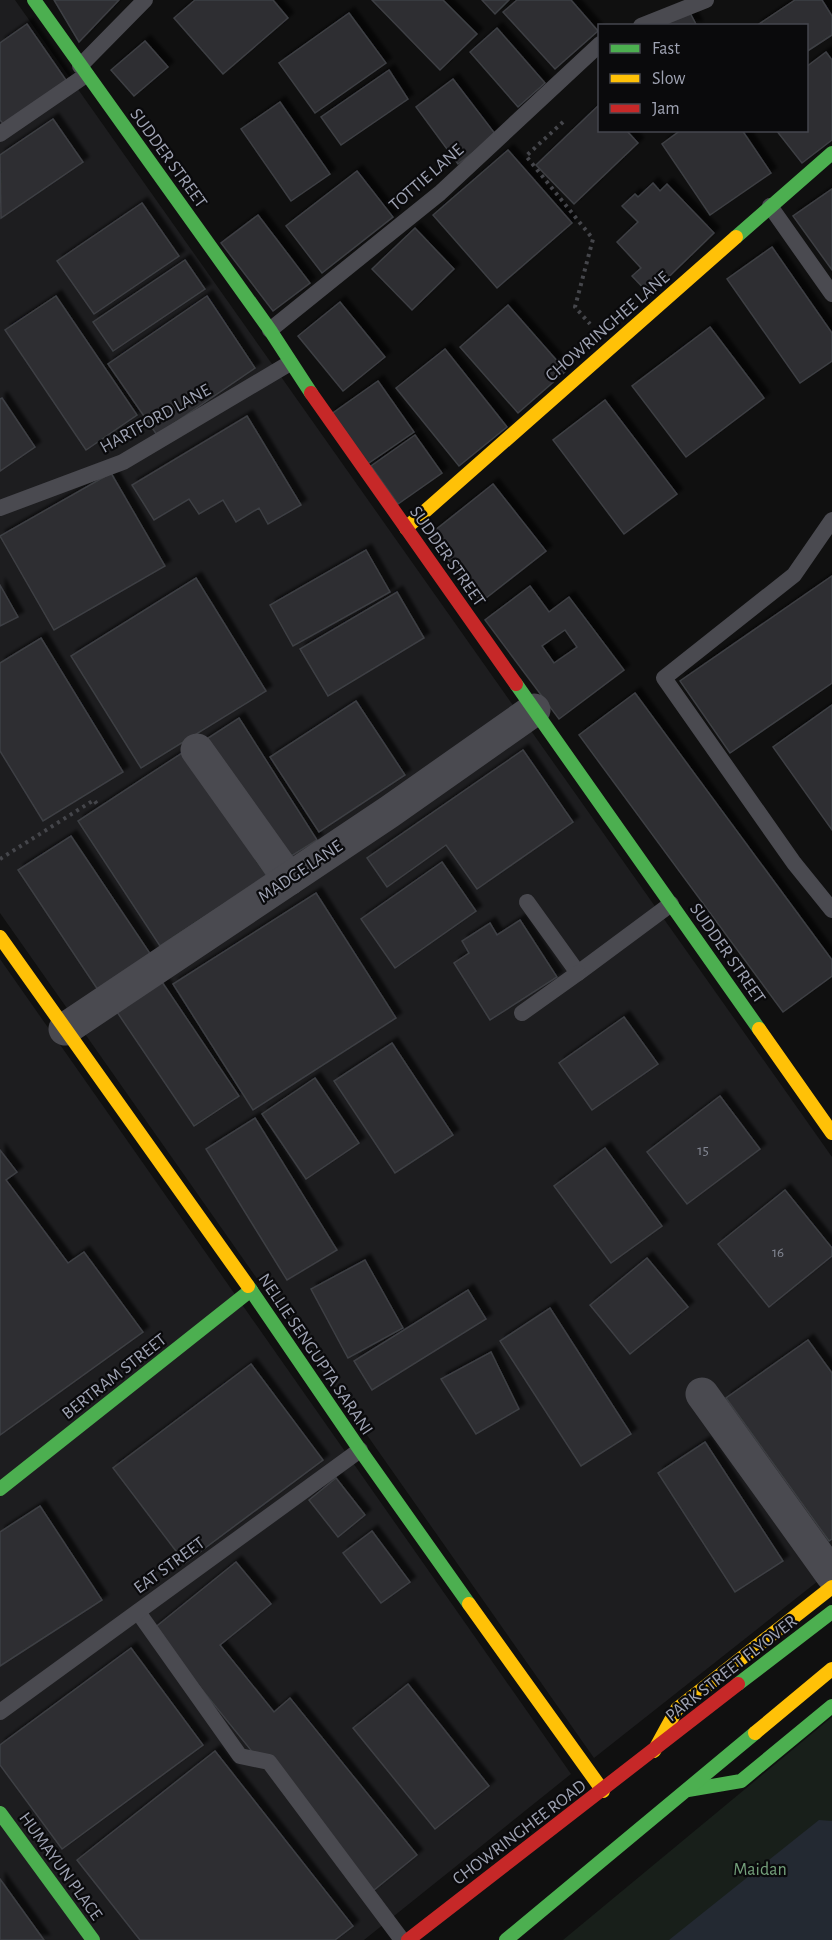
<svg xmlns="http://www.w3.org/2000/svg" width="832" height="1940" viewBox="0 0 832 1940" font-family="'Alegreya Sans',sans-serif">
<defs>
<filter id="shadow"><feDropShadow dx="5.5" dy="-5.5" stdDeviation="1.5" flood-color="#0009"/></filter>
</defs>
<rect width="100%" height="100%" fill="#101010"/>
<g fill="#1d1d1f">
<polygon points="0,0 15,0 832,1157 832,1570 594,1758 0,913"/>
<polygon points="0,959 571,1774 364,1940 0,1940"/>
</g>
<polygon fill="#181f1a" points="832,1717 832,1940 563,1940"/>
<polygon fill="#232932" points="819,1820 832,1821 832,1940 669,1940"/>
<g fill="#2d2e30" stroke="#3e3f44" stroke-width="1.5" fill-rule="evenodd" filter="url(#shadow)">
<polygon points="54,0 119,0 79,42"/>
<polygon points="195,0 273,0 288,18 223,74 174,18"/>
<polygon points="372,0 443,0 477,34 440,70"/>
<polygon points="482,0 509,0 495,14"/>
<polygon points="517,0 571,0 598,31 555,69 503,12"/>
<polygon points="795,0 822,0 832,16 832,35 806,52 806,26 756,26"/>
<polygon points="689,11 697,26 663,26"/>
<polygon points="349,13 386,63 315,113 279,63"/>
<polygon points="27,24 68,83 5,126 0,120 0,43"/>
<polygon points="497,28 545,83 518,107 470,52"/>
<polygon points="145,41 168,67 134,96 111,70"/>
<polygon points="826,52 832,60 832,140 802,163 776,130 806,130 806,67"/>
<polygon points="389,70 408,99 341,145 321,117"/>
<polygon points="453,79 496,135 458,164 416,107"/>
<polygon points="280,102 330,174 291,201 241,129"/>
<polygon points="600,104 600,130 626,130 638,143 574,204 536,165"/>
<polygon points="53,119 83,162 1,218 0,155"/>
<polygon points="681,130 742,130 771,173 710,215 662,144"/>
<polygon points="508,150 572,223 497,288 433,215"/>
<polygon points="357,171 393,217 322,273 286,226"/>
<polygon points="653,183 660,191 667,184 714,233 650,295 632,276 641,268 617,242 638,222 622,206 635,194 638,197"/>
<polygon points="832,189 832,270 793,216"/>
<polygon points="142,203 179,256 94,314 57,261"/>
<polygon points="258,215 310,283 273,311 221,243"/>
<polygon points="415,228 454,269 412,310 372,269"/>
<polygon points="772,247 832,333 832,361 800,383 727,279"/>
<polygon points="185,260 205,289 113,351 93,322"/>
<polygon points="56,296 137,415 86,450 5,330"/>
<polygon points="207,296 255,368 157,435 108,364"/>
<polygon points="340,302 385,357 343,391 298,336"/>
<polygon points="508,305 566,371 518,413 460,347"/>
<polygon points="710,327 764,398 686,457 632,386"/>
<polygon points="445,349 507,427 459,466 396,388"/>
<polygon points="378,381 414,432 366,465 330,415"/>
<polygon points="2,398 35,447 0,471 0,399"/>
<polygon points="605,400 677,494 624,534 553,440"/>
<polygon points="247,416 301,505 268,524 259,508 236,522 223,500 199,514 189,499 154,520 132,485"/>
<polygon points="415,435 442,473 398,504 371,466"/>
<polygon points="111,473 165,566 54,630 0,536"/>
<polygon points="493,484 546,551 481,602 429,535"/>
<polygon points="366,550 390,592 293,646 270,605"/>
<polygon points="832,576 832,683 730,753 680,681"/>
<polygon points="196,578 266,691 141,768 71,656"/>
<polygon points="0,585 18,617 0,626"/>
<path d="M530,586L549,612L569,597L624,670L559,719L485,620ZM565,630L577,647L554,663L542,646Z"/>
<polygon points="397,592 424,638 328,696 300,649"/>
<polygon points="41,638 123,772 43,821 0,751 0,663"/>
<polygon points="635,693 832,960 832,976 783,1012 579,735"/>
<polygon points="356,701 405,775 319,832 270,757"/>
<polygon points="832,705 832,830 773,747"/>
<polygon points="239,718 317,840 280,863 202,742"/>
<polygon points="523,750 573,822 477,889 446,845 387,887 367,858"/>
<polygon points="185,751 267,876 160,946 78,821"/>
<polygon points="71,836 151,955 98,990 18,870"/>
<polygon points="442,862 476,911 395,968 361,919"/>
<polygon points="316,893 396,1018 253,1110 173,984"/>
<polygon points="520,920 557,977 490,1020 454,963 469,953 462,941 490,923 497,935"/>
<polygon points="162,982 239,1096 194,1126 117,1012"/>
<polygon points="624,1017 658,1064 592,1110 559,1063"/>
<polygon points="392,1043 453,1135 395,1173 334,1081"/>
<polygon points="315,1078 359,1143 306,1179 262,1114"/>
<polygon points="720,1096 760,1149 687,1204 647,1152"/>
<polygon points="255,1118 337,1250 287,1280 206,1149"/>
<polygon points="605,1148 662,1226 611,1263 554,1186"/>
<polygon points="0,1150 17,1172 6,1180 68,1263 84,1252 143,1332 0,1435"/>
<polygon points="785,1190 832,1248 832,1256 769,1307 718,1244"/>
<polygon points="647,1258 688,1307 630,1354 590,1305"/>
<polygon points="365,1260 403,1328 348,1358 311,1289"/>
<polygon points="468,1290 486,1319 372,1390 354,1361"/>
<polygon points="550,1308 631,1434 581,1466 500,1341"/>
<polygon points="808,1340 832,1373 832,1539 829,1541 726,1398"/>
<polygon points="491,1352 519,1409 476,1434 441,1379"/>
<polygon points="251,1364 323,1460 185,1563 113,1468"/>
<polygon points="705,1442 783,1561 735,1592 658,1473"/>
<polygon points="336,1478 365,1515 338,1537 309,1500"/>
<polygon points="40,1506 102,1600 0,1666 0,1532"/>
<polygon points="372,1531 410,1582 381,1603 343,1553"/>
<polygon points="236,1562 271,1604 220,1645 274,1712 290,1698 417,1855 368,1895 153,1629"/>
<polygon points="131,1648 203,1745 62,1849 0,1765 0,1745"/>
<polygon points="408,1684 489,1786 435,1829 353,1728"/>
<polygon points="215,1751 353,1926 335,1940 140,1940 77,1860"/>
<polygon points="0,1879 44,1940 0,1940"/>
</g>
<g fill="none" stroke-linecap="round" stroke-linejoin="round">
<g stroke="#45464b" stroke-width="4" stroke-dasharray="3 4.5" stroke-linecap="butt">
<polyline points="563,122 526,156 593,239 575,307 590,324"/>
<polyline points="0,859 94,800 99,807"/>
</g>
<g stroke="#4a4a50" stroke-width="16">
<polyline points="641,26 706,0"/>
<polyline points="80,66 145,0"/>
<polyline points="0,134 86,75"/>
<polyline points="770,206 832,294"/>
<polyline points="270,330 440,193 600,44"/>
<polyline points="0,508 123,462 290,363"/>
<polyline points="832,520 794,575 664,678 794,863 832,910"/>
<polyline points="527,902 578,973 671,904"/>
<polyline points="522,1013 578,973"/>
<polyline points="138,1612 240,1756 269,1762 402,1940"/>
<polyline points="0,1712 360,1450"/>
</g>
<g stroke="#4a4a50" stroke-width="33">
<polyline points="197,750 289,879"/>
<polyline points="65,1029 389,812 534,710"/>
<polyline points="702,1394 832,1575"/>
</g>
<g stroke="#4caf50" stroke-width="14">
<polyline points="34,0 270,330 311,393"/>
<polyline points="736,237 832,153"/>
<polyline points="516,684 759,1029"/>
<polyline points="248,1286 360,1450 469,1604"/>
<polyline points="0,1489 251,1290"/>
<polyline points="738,1684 832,1612"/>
<polyline points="688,1790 741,1781 832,1706"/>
<polyline points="0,1813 93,1940"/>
<polyline points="506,1940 755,1733"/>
</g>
<g stroke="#ffc107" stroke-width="14">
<polyline points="406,528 736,237"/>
<polyline points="0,937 248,1286"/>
<polyline points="759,1029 832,1133"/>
<polyline points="469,1604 603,1791"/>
<polyline points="755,1733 832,1669"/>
<polyline points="654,1751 677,1709 832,1587"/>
</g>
<g stroke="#c62828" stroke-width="14">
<polyline points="311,393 516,684"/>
<polyline points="408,1940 738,1684"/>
</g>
</g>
<g text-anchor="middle" stroke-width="4.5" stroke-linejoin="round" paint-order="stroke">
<g font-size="15" fill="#828692">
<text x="703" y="1155">15</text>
<text x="778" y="1257">16</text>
</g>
<g font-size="18" fill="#9fa3b3" stroke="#0a0a0c">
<text transform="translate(169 158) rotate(54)" y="6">SUDDER STREET</text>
<text transform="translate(426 177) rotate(-41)" y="6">TOTTIE LANE</text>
<text transform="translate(607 326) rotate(-41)" y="6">CHOWRINGHEE LANE</text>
<text transform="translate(155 418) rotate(-29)" y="6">HARTFORD LANE</text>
<text transform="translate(448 556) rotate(55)" y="6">SUDDER STREET</text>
<text transform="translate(300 871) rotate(-34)" y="6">MADGE LANE</text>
<text transform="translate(728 953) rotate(55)" y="6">SUDDER STREET</text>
<text transform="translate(316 1354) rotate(56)" y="6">NELLIE SENGUPTA SARANI</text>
<text transform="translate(114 1376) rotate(-38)" y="6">BERTRAM STREET</text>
<text transform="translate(169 1565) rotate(-36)" y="6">EAT STREET</text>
<text transform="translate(731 1668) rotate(-38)" y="6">PARK STREET FLYOVER</text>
<text transform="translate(519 1832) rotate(-37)" y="6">CHOWRINGHEE ROAD</text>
<text transform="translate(61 1866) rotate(54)" y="6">HUMAYUN PLACE</text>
</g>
<g font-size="18" fill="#74a07b" stroke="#0a0a0c">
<text x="760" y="1875">Maidan</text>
</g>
</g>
<rect x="598" y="24" width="210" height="108" fill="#0a0a0c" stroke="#46474f" stroke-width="1.5"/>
<rect x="610" y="44" width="30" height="9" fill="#4caf50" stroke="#46474f" stroke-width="1.5"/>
<text x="652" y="54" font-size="18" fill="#9fa3b3">Fast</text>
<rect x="610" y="74" width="30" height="9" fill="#ffc107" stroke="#46474f" stroke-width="1.5"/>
<text x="652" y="84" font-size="18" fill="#9fa3b3">Slow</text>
<rect x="610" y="104" width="30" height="9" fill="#c62828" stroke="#46474f" stroke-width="1.5"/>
<text x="652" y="114" font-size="18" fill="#9fa3b3">Jam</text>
</svg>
